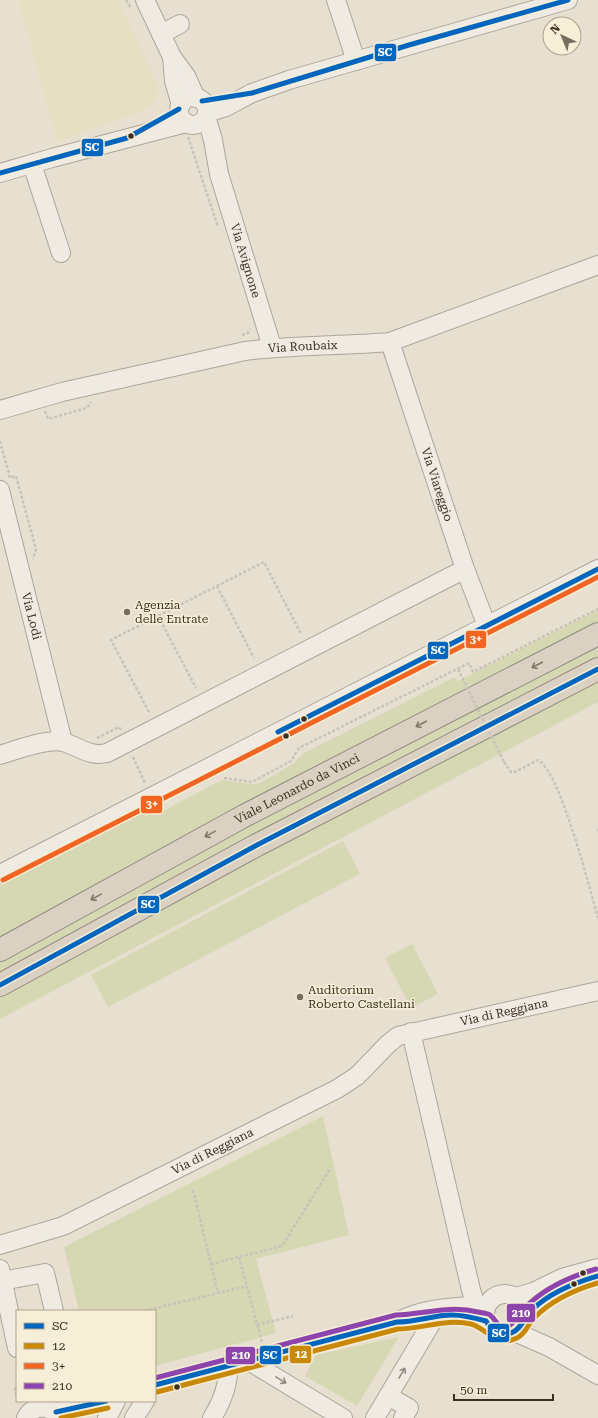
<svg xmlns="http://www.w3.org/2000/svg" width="598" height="1418" viewBox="0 0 598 1418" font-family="'Roboto Serif',serif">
<rect width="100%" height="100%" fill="#e7e0d1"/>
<polygon fill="#e6dfc2" points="18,0 118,0 158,85 157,100 147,109 57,142"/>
<g fill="#d6d7b3">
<polygon points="598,610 598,623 0,939 0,886 154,807 161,812 222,780 252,784 260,783 293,764 304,753 455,677 458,681"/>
<polygon points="598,642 598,662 0,977 0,959 218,839"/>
<polygon points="598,679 598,702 0,1019 0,998 14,988 283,840"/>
<polygon points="343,841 360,874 108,1007 91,975"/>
<polygon points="412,944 438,994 411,1008 385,958"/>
<polygon points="323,1116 349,1235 256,1259 276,1333 155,1366 155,1311 79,1311 64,1247"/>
<polygon points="399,1337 357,1406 305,1376 316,1355"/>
</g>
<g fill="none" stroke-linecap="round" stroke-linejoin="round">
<g stroke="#ada599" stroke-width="20">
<g id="minor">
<polyline points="145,0 172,57 186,76 196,98"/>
<polyline points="336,0 356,61"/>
<polyline points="161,34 180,24"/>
<polyline points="172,57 174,81 181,105"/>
<circle cx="193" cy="111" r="14"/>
<polyline points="207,113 226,107 252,93 289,80 568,0"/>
<path id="s1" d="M206,116L213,140L219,174L272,347"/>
<polyline points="32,164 61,253"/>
<polyline points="0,173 52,158 186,123"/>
<path id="s2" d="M390,342L465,569L487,626"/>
<path id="s3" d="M0,410L62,392L245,351C293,345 341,346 390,342L598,265"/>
<path id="s4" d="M0,490L63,742"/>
<path d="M0,755C16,750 48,738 63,742C80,747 89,757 107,753L465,569"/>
<polyline points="0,874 598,569"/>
<polyline points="411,1032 471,1290 476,1306"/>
<path id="s5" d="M0,1245L63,1226L337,1089L357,1076L388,1044L398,1036L598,991"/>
<polyline points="0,1269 17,1348"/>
<polyline points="2,1281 45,1273 54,1311"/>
<circle cx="505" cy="1314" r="20"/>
<polyline points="516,1297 533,1292 562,1278 598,1268"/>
<polyline points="525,1317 550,1295 563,1287"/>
<polyline points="515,1332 549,1347 598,1375"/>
<polyline points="247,1360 343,1418"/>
<path d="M155,1385L397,1322C425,1307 456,1307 487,1305"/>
<polyline points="388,1396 409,1408 403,1418"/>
<polyline points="56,1412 106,1401"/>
<path d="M26,1418C33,1403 52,1406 60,1418"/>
<polyline points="107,1418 116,1401"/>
<polyline points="134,1418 145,1401"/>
<path d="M212,1418C223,1400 228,1385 229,1364"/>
<polyline points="375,1418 435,1317"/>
</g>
</g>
<g stroke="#928b80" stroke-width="24">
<g id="highway">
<path id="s6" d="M0,950L244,816L598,634"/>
<polyline points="0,985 257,845 598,669"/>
</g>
</g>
<g stroke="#c8c2b9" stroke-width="2.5" stroke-dasharray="3 2" stroke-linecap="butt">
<polyline points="126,0 131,8"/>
<polyline points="188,137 218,227"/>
<polyline points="242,335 248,333 250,329"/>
<polyline points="45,411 48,419 87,408 91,402"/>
<polyline points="0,441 10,478 16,476 36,549 33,559"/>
<polyline points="217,586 254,658"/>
<polyline points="158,616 196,688"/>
<polyline points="149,712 111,640 264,562 301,634"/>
<polyline points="97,738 119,727 121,730"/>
<polyline points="133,757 145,783"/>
<path d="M504,762L511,772H515L538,760C560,771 590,890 598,918"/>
<polyline points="224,778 252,782 291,761 299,748 469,663 473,672 598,609"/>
<polyline points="597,830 598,830"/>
<polyline points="193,1190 218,1293"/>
<polyline points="239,1257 262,1342"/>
<polyline points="211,1264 282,1246 330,1169"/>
<polyline points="144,1311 247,1286"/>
<polyline points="257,1325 293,1316"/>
<polyline points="17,1389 15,1389 17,1397"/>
</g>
<use href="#minor" stroke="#efebe3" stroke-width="18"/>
<use href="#highway" stroke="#dad1c2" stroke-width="22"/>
<polyline stroke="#c8c2b9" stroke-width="2.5" stroke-dasharray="3 2" stroke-linecap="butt" points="458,669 504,762"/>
<g stroke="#f7eed8" stroke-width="8">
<g id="bus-1">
<polyline points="202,101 252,93 409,45 568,0"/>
<polyline points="0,173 127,138 179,109"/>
<polyline points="278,732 598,569"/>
<polyline points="0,985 257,845 598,669"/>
<path d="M155,1385L397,1322C416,1322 434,1315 452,1315C464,1315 475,1318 486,1321C491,1330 500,1337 511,1333C521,1330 525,1316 533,1309C551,1292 574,1283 598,1276"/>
<polyline points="56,1412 106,1401"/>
</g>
</g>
<g stroke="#f7eed8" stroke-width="8">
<g id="bus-2">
<path d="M157,1392L398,1329C422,1329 447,1318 471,1324C488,1329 496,1348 517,1338C526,1334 527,1325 534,1318C552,1300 574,1290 598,1283"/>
<polyline points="61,1418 108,1408"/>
</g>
</g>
<g stroke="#f7eed8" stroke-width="8">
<polyline id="bus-3" points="3,880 598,577"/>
</g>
<g stroke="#f7eed8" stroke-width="8">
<path id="bus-4" d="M155,1378L396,1315C424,1314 450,1305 478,1312C482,1313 487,1313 490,1315C497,1320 497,1330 509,1326C513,1325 524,1307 531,1302C550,1285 572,1276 596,1269"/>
</g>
<use href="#bus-1" stroke="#0065bd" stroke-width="5"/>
<use href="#bus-2" stroke="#c88808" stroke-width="5"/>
<use href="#bus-3" stroke="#f26522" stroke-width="5"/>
<use href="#bus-4" stroke="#8e44ad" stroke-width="5"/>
</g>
<defs><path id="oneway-shaft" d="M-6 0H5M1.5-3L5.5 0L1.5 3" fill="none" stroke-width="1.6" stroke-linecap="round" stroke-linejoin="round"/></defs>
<g stroke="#847769">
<use href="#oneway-shaft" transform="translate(537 665) rotate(153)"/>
<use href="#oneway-shaft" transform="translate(421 724) rotate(153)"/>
<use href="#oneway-shaft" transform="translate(210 834) rotate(151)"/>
<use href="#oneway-shaft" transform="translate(96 897) rotate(151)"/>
</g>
<g stroke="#968c82">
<use href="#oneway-shaft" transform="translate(402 1373) rotate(-59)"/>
<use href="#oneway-shaft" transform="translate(281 1380) rotate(31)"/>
</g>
<g fill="#3d2e20" stroke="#f7eed8" stroke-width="1.5">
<circle cx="131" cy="136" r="3.5"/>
<circle cx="304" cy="719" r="3.5"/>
<circle cx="286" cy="736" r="3.5"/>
<circle cx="583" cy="1273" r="3.5"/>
<circle cx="574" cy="1284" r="3.5"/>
<circle cx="177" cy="1387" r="3.5"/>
</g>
<g fill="#786c5e" stroke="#f7eed8" stroke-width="1.5">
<circle cx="127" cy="612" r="4"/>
<circle cx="300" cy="997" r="4"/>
</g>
<g text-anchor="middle" stroke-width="3" stroke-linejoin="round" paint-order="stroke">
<g font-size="12" fill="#3d2e20" stroke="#f7eed8">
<text dy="4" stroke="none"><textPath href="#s1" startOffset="150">Via Avignone</textPath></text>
<text dy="4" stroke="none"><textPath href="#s3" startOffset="310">Via Roubaix</textPath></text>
<text dy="4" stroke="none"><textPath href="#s2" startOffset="150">Via Viareggio</textPath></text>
<text dy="4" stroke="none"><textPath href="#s4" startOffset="130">Via Lodi</textPath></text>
<text dy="4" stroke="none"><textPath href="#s6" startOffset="338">Viale Leonardo da Vinci</textPath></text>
<text dy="4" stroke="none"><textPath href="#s5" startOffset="562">Via di Reggiana</textPath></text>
<text dy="4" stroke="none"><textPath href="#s5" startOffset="233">Via di Reggiana</textPath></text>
</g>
<g font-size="12" fill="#3d2e20" stroke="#f7eed8" text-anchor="start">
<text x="135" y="609">Agenzia<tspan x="135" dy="14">delle Entrate</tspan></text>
<text x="308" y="994">Auditorium<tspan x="308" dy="14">Roberto Castellani</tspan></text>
</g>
</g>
<g stroke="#f7eed8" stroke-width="1.5">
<rect x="374" y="43" width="23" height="19" rx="4" fill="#0065bd"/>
<rect x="81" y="138" width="23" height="19" rx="4" fill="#0065bd"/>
<rect x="465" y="630" width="22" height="19" rx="4" fill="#f26522"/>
<rect x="427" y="641" width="22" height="19" rx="4" fill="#0065bd"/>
<rect x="140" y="795" width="23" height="19" rx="4" fill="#f26522"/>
<rect x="137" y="895" width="23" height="19" rx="4" fill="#0065bd"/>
<rect x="506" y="1303" width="30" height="20" rx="4" fill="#8e44ad"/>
<rect x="487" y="1323" width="23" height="20" rx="4" fill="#0065bd"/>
<rect x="289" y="1345" width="23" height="19" rx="4" fill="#c88808"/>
<rect x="259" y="1345" width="23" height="20" rx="4" fill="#0065bd"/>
<rect x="225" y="1346" width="31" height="19" rx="4" fill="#8e44ad"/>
</g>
<g font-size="11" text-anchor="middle" font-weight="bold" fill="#fff">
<text x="385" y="56">SC</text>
<text x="92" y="151">SC</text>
<text x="476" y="643">3+</text>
<text x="438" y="654">SC</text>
<text x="152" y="808">3+</text>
<text x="148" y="908">SC</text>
<text x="521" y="1317">210</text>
<text x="499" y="1337">SC</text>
<text x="301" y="1358">12</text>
<text x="270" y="1359">SC</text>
<text x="241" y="1359">210</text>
</g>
<rect x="16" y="1310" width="140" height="92" fill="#f7eed8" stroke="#ada18e"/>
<rect x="24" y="1323" width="20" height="6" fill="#0065bd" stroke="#ada18e"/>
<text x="52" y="1330" font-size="12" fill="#3d2e20">SC</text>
<rect x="24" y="1343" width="20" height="6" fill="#c88808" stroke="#ada18e"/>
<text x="52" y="1350" font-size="12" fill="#3d2e20">12</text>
<rect x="24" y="1363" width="20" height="6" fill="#f26522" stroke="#ada18e"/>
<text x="52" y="1370" font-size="12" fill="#3d2e20">3+</text>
<rect x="24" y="1383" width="20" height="6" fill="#8e44ad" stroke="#ada18e"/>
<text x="52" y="1390" font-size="12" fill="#3d2e20">210</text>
<g transform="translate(562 36) rotate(316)"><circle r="19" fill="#f7eed8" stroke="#ada18e"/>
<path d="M0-3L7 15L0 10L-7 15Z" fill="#786c5e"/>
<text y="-6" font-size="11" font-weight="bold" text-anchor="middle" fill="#3d2e20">N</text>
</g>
<path d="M454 1394v6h99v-6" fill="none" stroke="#3d2e20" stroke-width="2"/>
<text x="460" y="1394" font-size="12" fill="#3d2e20" stroke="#f7eed8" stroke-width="3" paint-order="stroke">50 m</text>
</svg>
